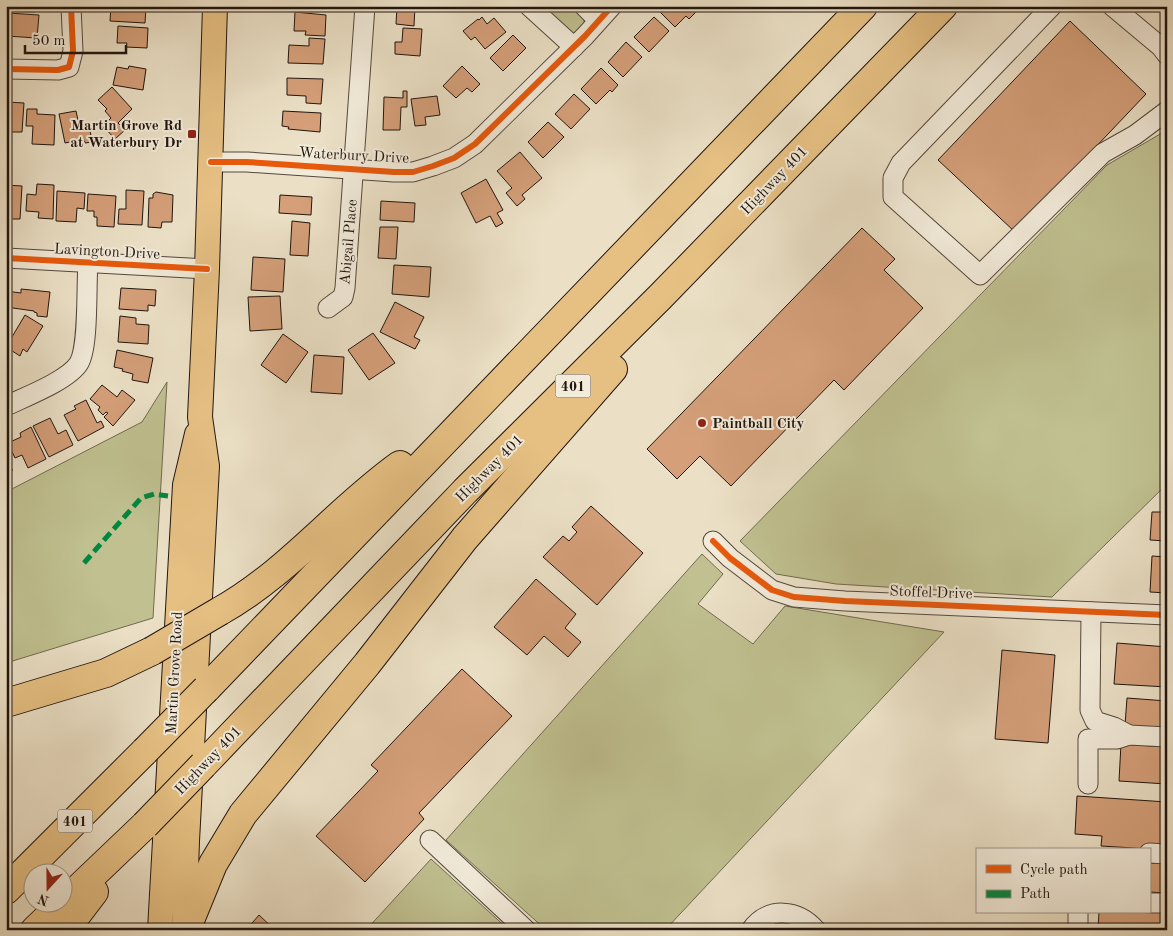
<svg xmlns="http://www.w3.org/2000/svg" width="1173" height="936" viewBox="0 0 1173 936" font-family="'Old Standard TT',serif">
<rect width="100%" height="100%" fill="#ebe0c6"/>
<filter id="stains"><feTurbulence type="fractalNoise" baseFrequency=".004" numOctaves="4"/><feColorMatrix values="0 0 0 0 .2 0 0 0 0 .09 0 0 0 0 .02 0 0 0 .5 -.17"/></filter>
<radialGradient id="worn" r=".72"><stop offset=".6" stop-color="#630" stop-opacity="0"/><stop offset="1" stop-color="#630" stop-opacity=".3"/></radialGradient>
<g fill="#c0c090" stroke="#706a50">
<polygon points="539,6 570,6 583,17 585,25 580,33 572,35"/>
<polygon points="1167,130 1167,484 1052,597 836,584 776,574 740,541 1107,165"/>
<polygon points="167,382 153,618 6,663 6,492 142,422"/>
<polygon points="702,554 723,574 698,604 753,644 785,606 944,632 665,930 546,930 446,840"/>
<polygon points="431,859 509,930 366,930"/>
</g>
<g fill="#d49f79" stroke="#21150f">
<polygon points="6,6 35,6 35,12 6,11"/>
<polygon points="111,6 153,6 146,7 145,23 110,21"/>
<polygon points="397,6 415,6 414,26 396,24"/>
<polygon points="665,6 695,6 694,8 697,11 689,19 686,16 675,27 660,12"/>
<polygon points="295,12 326,15 325,36 305,35 306,31 294,31"/>
<polygon points="8,13 39,15 37,38 6,36 6,20 8,20"/>
<polygon points="482,17 487,24 494,18 506,32 485,49 475,37 471,40 463,31 478,19 479,20"/>
<polygon points="654,17 669,31 649,52 634,37"/>
<polygon points="1070,21 1146,94 1015,232 938,160"/>
<polygon points="118,26 148,28 147,48 126,47 127,43 117,43"/>
<polygon points="403,28 422,29 420,56 395,54 395,42 402,42"/>
<polygon points="513,35 526,48 503,71 490,58"/>
<polygon points="309,38 325,39 323,64 288,63 289,45 309,46"/>
<polygon points="626,42 642,57 623,77 608,62"/>
<polygon points="129,66 146,69 143,90 113,85 117,67 128,69"/>
<polygon points="462,66 480,84 472,92 467,88 456,98 443,86"/>
<polygon points="601,68 618,85 612,92 610,90 596,104 581,89"/>
<polygon points="287,78 323,79 321,104 306,103 306,96 287,95"/>
<polygon points="112,87 132,109 118,123 125,130 115,139 103,126 111,118 105,111 107,109 98,100"/>
<polygon points="403,91 407,91 407,107 401,107 400,130 383,130 384,97 403,98"/>
<polygon points="574,94 590,109 571,129 555,114"/>
<polygon points="437,96 440,115 425,117 426,125 415,126 411,99"/>
<polygon points="7,102 24,103 22,132 6,132"/>
<polygon points="27,109 37,109 37,114 55,115 54,145 32,144 33,126 26,126"/>
<polygon points="76,111 78,120 82,119 84,131 90,130 92,142 85,143 84,139 65,143 59,114"/>
<polygon points="283,111 321,113 320,132 288,129 289,127 282,126"/>
<polygon points="548,122 564,137 543,158 528,142"/>
<polygon points="520,152 542,178 522,195 525,199 517,206 506,193 512,188 497,171"/>
<polygon points="486,179 503,210 497,213 503,223 496,227 490,216 476,223 461,193"/>
<polygon points="37,184 54,185 53,219 38,218 39,212 26,211 27,194 36,195"/>
<polygon points="6,185 22,186 20,219 6,219"/>
<polygon points="126,190 144,191 142,225 118,224 119,209 126,209"/>
<polygon points="57,191 85,193 84,209 77,208 76,222 56,221"/>
<polygon points="156,192 173,195 172,222 162,222 161,228 148,227 149,198 153,198 153,194"/>
<polygon points="88,194 116,196 114,227 97,226 97,217 94,217 94,211 87,211"/>
<polygon points="280,195 312,197 311,215 279,213"/>
<polygon points="381,201 415,203 414,222 380,220"/>
<polygon points="292,221 310,223 308,256 290,255"/>
<polygon points="380,227 398,227 396,259 378,258"/>
<polygon points="862,228 895,259 884,270 923,308 844,390 834,380 731,486 700,456 677,479 647,449"/>
<polygon points="253,257 285,259 283,292 251,290"/>
<polygon points="394,265 431,267 429,297 392,294"/>
<polygon points="121,288 156,290 155,306 148,305 148,311 119,309"/>
<polygon points="21,289 50,292 47,317 37,316 37,313 34,312 34,311 6,307 6,291 21,293"/>
<polygon points="280,296 282,329 250,331 248,297"/>
<polygon points="395,302 424,317 414,337 420,340 415,349 380,332"/>
<polygon points="25,315 43,326 27,352 23,349 20,356 6,347"/>
<polygon points="120,316 136,318 136,324 149,325 148,344 118,342"/>
<polygon points="373,333 395,363 369,380 348,350"/>
<polygon points="283,334 308,352 286,383 261,365"/>
<polygon points="117,350 153,358 148,383 132,380 133,374 122,371 123,369 114,367"/>
<polygon points="314,355 344,357 342,394 311,392"/>
<polygon points="102,385 117,397 122,390 135,400 113,426 104,417 108,413 106,412 103,415 98,410 100,407 90,399"/>
<polygon points="86,400 97,423 101,421 104,427 78,441 64,415 76,409 74,406"/>
<polygon points="50,418 58,434 66,430 73,445 49,457 33,426"/>
<polygon points="31,427 46,459 28,468 22,455 15,458 8,443 21,437 20,433"/>
<polygon points="6,452 9,456 7,457 12,463 8,466 13,470 6,476"/>
<polygon points="591,506 643,553 597,605 543,557 563,536 569,541 577,532 572,527"/>
<polygon points="1152,512 1167,512 1167,541 1150,540"/>
<polygon points="1152,556 1167,557 1167,593 1150,592"/>
<polygon points="536,579 576,614 565,628 581,642 568,657 544,636 527,655 494,627"/>
<polygon points="1117,643 1167,647 1167,687 1114,684"/>
<polygon points="1002,650 1055,655 1048,743 995,739"/>
<polygon points="462,669 512,716 419,813 424,819 365,882 316,836 378,771 371,765"/>
<polygon points="1127,698 1167,701 1167,728 1125,725"/>
<polygon points="1121,744 1167,747 1167,784 1119,781"/>
<polygon points="1077,796 1167,802 1167,850 1101,846 1102,836 1075,834"/>
<polygon points="1149,863 1167,863 1167,893 1149,892"/>
<polygon points="1167,909 1167,930 1098,930 1099,912 1149,912"/>
<polygon points="259,915 275,930 246,930"/>
</g>
<g fill="none" stroke-linecap="round" stroke-linejoin="round">
<g stroke="#54483d" stroke-width="21">
<g id="minor">
<polyline points="529,6 574,47"/>
<polyline points="584,6 598,20"/>
<polyline points="1052,6 901,163 893,178 893,197 980,275 1103,153 1135,135 1167,111"/>
<polyline points="1112,6 1161,47 1167,55"/>
<polyline points="6,69 58,70 69,67 73,51 71,6"/>
<polyline points="211,162 247,162 394,172 413,172 433,166 454,158 475,144 585,36 612,6"/>
<polyline points="6,258 207,269"/>
<polyline points="328,308 343,297 345,288 365,6"/>
<path d="M6,406C25,397 69,380 79,363C89,346 86,286 88,263"/>
<polyline points="713,541 730,558 772,590 794,597 845,601 1167,615"/>
<polyline points="1091,612 1090,710 1095,721 1114,727 1129,735"/>
<polyline points="1088,784 1088,739 1117,739 1129,735 1167,737"/>
<polyline points="430,840 526,930"/>
<polyline points="1149,853 1167,854"/>
<polyline points="1149,903 1167,903"/>
<path d="M751,930C768,906 798,909 816,930"/>
<polyline points="1078,930 1078,912"/>
</g>
</g>
<g stroke="#21150f" stroke-width="26">
<g id="major">
<polyline points="184,928 187,841 207,466 200,417 207,269 215,6"/>
<polyline points="160,930 185,485 197,434"/>
</g>
</g>
<g stroke="#21150f" stroke-width="30">
<g id="highway">
<path d="M220,611C288,573 337,510 400,465"/>
<polyline points="206,689 863,6"/>
<polyline points="6,703 106,673 152,651"/>
<polyline points="203,765 465,491 661,296 943,6"/>
<polyline points="6,890 145,751"/>
<polyline points="35,930 145,825"/>
<polyline points="65,930 94,892"/>
<polyline points="186,930 213,864 243,814 367,664 465,538 613,369"/>
</g>
</g>
<use href="#minor" stroke="#f2ebda" stroke-width="19"/>
<use href="#major" stroke="#e6c083" stroke-width="24"/>
<use href="#highway" stroke="#e6c083" stroke-width="28"/>
<g stroke="#21150f" stroke-width="30" stroke-linecap="butt">
<g id="highway-bridge">
<polyline points="152,651 220,611"/>
<polyline points="145,751 206,689"/>
<polyline points="145,825 203,765"/>
</g>
</g>
<use href="#highway-bridge" stroke="#e6c083" stroke-width="28"/>
<polyline stroke="#00873e" stroke-width="5" stroke-dasharray="10 5" stroke-linecap="butt" points="84,563 141,498 154,494 168,496"/>
<g stroke="#f2ebda" stroke-width="9">
<g id="cycleway">
<polyline points="6,69 58,70 69,67 73,51 71,6"/>
<polyline points="211,162 247,162 394,172 413,172 433,166 454,158 475,144 585,36 612,6"/>
<polyline points="6,258 207,269"/>
<polyline points="713,541 730,558 772,590 794,597 845,601 1167,615"/>
</g>
</g>
<use href="#cycleway" stroke="#e8590c" stroke-width="6"/>
</g>
<g fill="#8f2418" stroke="#f2ebda" stroke-width="2">
<rect x="187" y="129" width="10" height="10" rx="2.5"/>
<circle cx="702" cy="423" r="5"/>
</g>
<g text-anchor="middle" stroke-width="4" stroke-linejoin="round" paint-order="stroke">
<g fill="#f2ebda" stroke="#60554c" stroke-width="1">
<rect x="555.5" y="374.5" width="35" height="23" rx="4"/>
<rect x="57.5" y="809.5" width="35" height="23" rx="4"/>
</g>
<g font-size="14" font-weight="bold" fill="#21150f">
<text x="573" y="391">401</text>
<text x="75" y="826">401</text>
</g>
<g font-size="15" font-weight="bold" fill="#21150f" stroke="#f2ebda" text-anchor="end">
<text x="182" y="130">Martin Grove Rd<tspan x="182" dy="17">at Waterbury Dr</tspan></text>
<text x="712" y="428" text-anchor="start">Paintball City</text>
</g>
<g font-size="15" fill="#21150f" stroke="#f2ebda">
<text transform="translate(354 155) rotate(3)" y="5">Waterbury Drive</text>
<text transform="translate(774 180) rotate(-46)" y="5">Highway 401</text>
<text transform="translate(348 242) rotate(-85)" y="5">Abigail Place</text>
<text transform="translate(107 251) rotate(3)" y="5">Lavington Drive</text>
<text transform="translate(489 468) rotate(-45)" y="5">Highway 401</text>
<text transform="translate(931 592) rotate(2)" y="5">Stoffel Drive</text>
<text transform="translate(174 673) rotate(-87)" y="5">Martin Grove Road</text>
<text transform="translate(208 760) rotate(-46)" y="5">Highway 401</text>
</g>
</g>
<rect width="1173" height="936" fill="none" stroke="#ebe0c6" stroke-width="25"/>
<rect x="8" y="8" width="1158" height="921" fill="none" stroke="#21150f" stroke-width="2.5"/>
<rect x="12" y="12" width="1148" height="911" fill="none" stroke="#21150f"/>
<rect x="976" y="848" width="175" height="65" fill="#f2ebda" stroke="#9e9589"/>
<rect x="986" y="865" width="25" height="8" fill="#e8590c" stroke="#9e9589"/>
<text x="1020" y="874" font-size="15" fill="#21150f">Cycle path</text>
<rect x="986" y="890" width="25" height="8" fill="#00873e" stroke="#9e9589"/>
<text x="1020" y="898" font-size="15" fill="#21150f">Path</text>
<g transform="translate(48 888) rotate(201)"><circle r="24" fill="#f2ebda" stroke="#9e9589"/>
<path d="M0-4L9 19L0 12L-9 19Z" fill="#8f2418"/>
<text y="-8" font-size="14" font-weight="bold" text-anchor="middle" fill="#21150f">N</text>
</g>
<path d="M25 45v8h101v-8" fill="none" stroke="#21150f" stroke-width="2.5"/>
<text x="32" y="45" font-size="15" fill="#21150f" stroke="#f2ebda" stroke-width="4" paint-order="stroke">50 m</text>
<rect width="100%" height="100%" filter="url(#stains)"/>
<rect width="100%" height="100%" fill="url(#worn)"/>
</svg>
